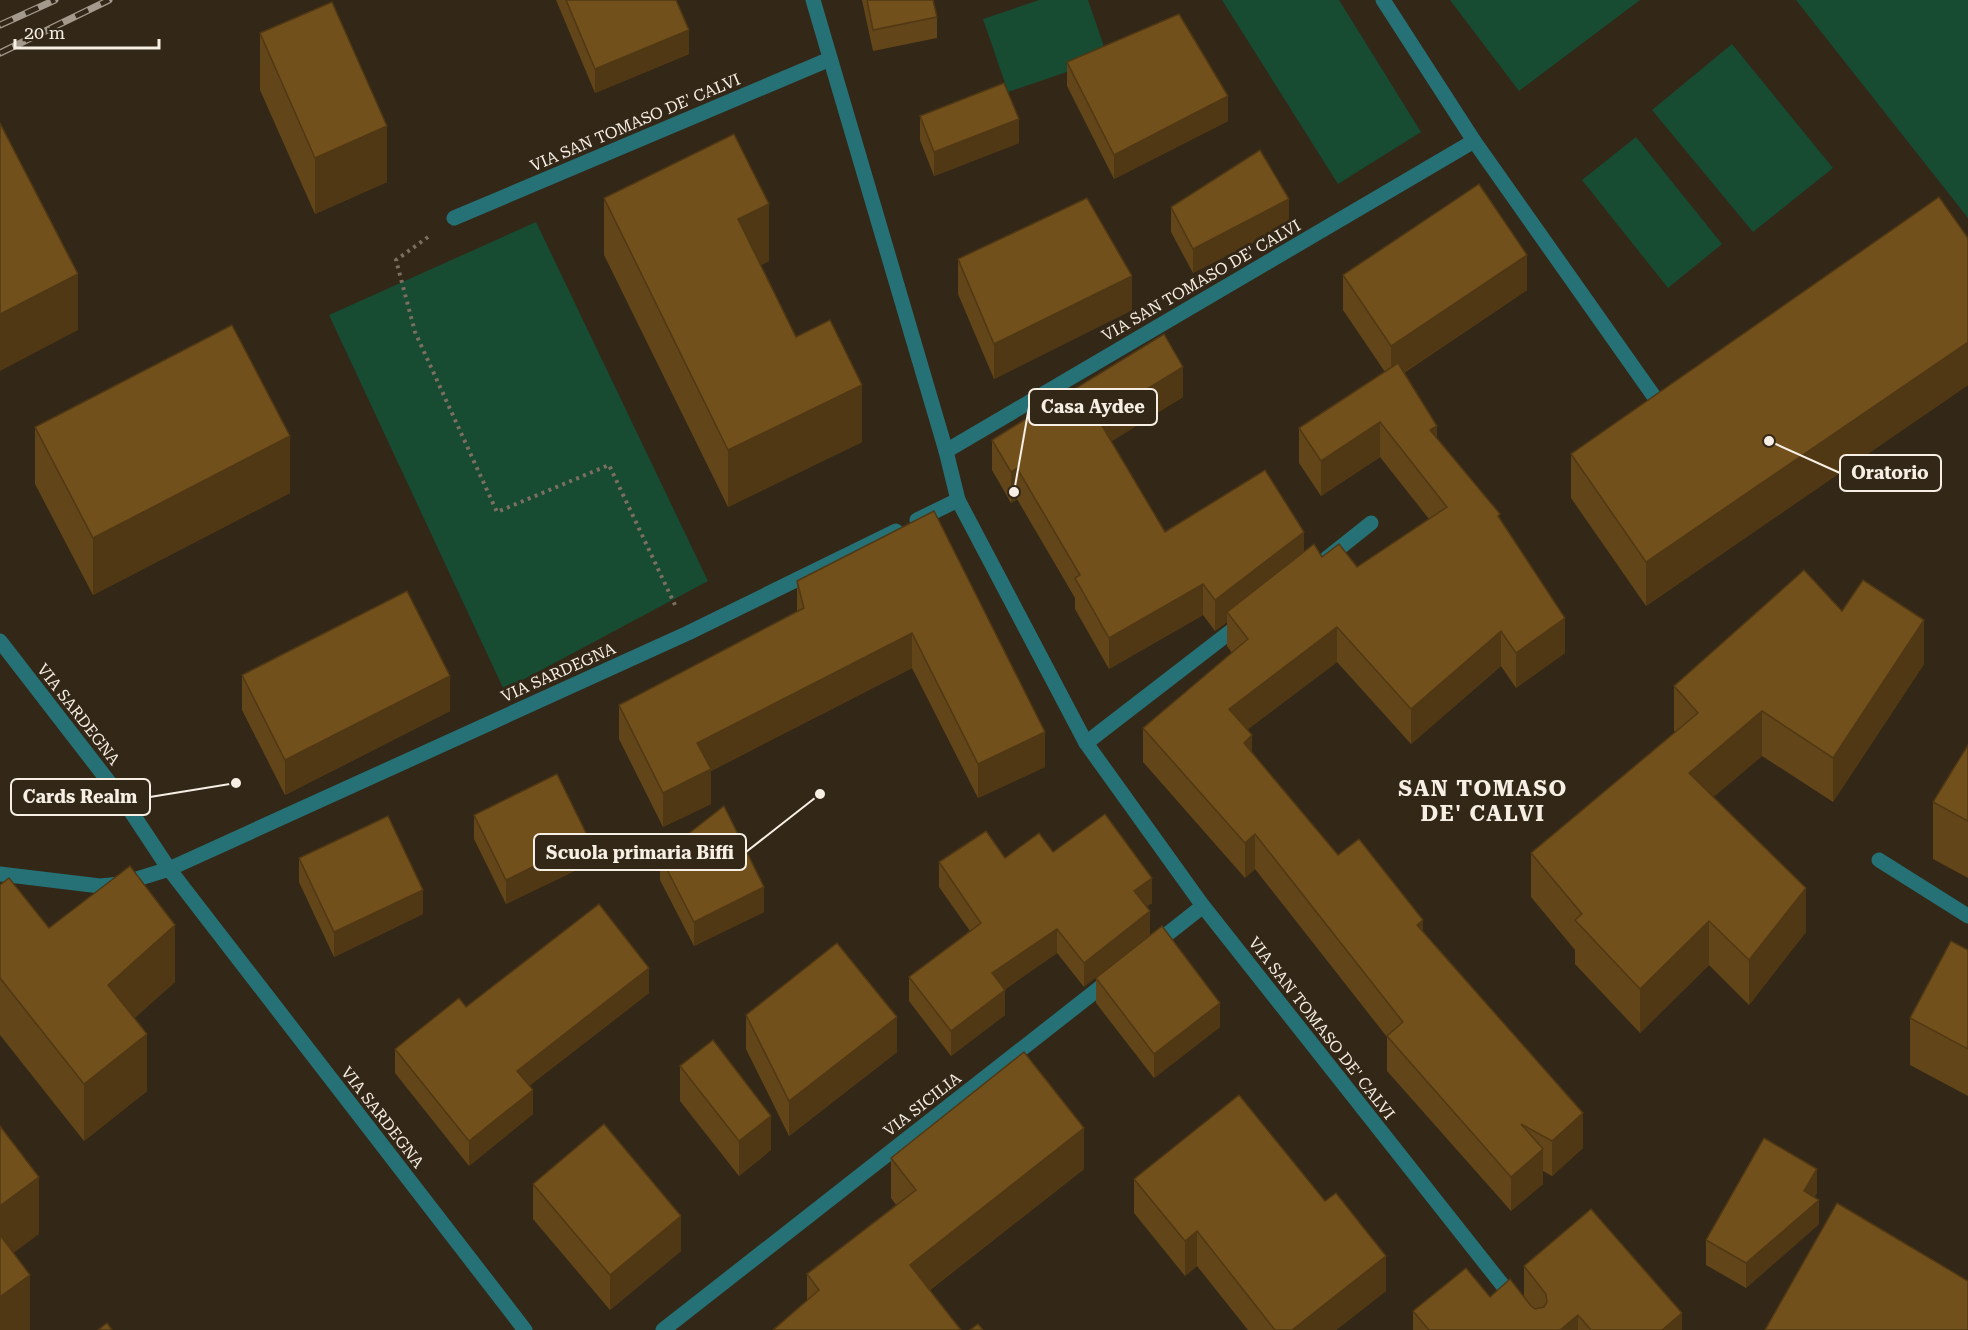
<svg xmlns="http://www.w3.org/2000/svg" width="1968" height="1330" viewBox="0 0 1968 1330" font-family="'Roboto Serif',serif">
<rect width="100%" height="100%" fill="#332717"/>
<g fill="#174b32">
<polygon points="1039,0 1088,0 1108,58 1008,92 983,19"/>
<polygon points="1222,0 1339,0 1421,132 1338,184"/>
<polygon points="1450,0 1640,0 1519,91"/>
<polygon points="1796,0 1968,0 1968,218"/>
<polygon points="1732,44 1833,168 1753,232 1652,110"/>
<polygon points="1636,137 1722,244 1668,288 1582,180"/>
<polygon points="536,222 708,581 504,690 329,315"/>
</g>
<g fill="none" stroke-linecap="round" stroke-linejoin="round">
<polyline stroke="#7a6f61" stroke-width="4" stroke-dasharray="3 4.5" stroke-linecap="butt" points="428,237 396,260 415,332 497,512 609,465 675,605"/>
<g stroke="#257175" stroke-width="15">
<polyline points="813,0 946,451 958,500 1086,743 1203,906 1538,1330"/>
<polyline points="1383,0 1474,141 1653,395"/>
<polyline points="454,218 830,59"/>
<polyline points="946,451 1474,141"/>
<polyline points="917,520 958,500"/>
<polyline points="1327,558 1371,523"/>
<polyline points="0,641 126,804 169,869 688,633 896,531"/>
<polyline points="1086,743 1243,622"/>
<polyline points="1879,860 1968,916"/>
<polyline points="0,874 100,886 121,884 169,869 525,1330"/>
<polyline points="1151,947 1203,906"/>
<polyline points="663,1330 1111,979"/>
</g>
<g stroke="#a3998c" stroke-width="7">
<g id="rail">
<polyline points="0,25 55,0"/>
<polyline points="0,53 109,0"/>
</g>
</g>
<use href="#rail" stroke="#332717" stroke-width="4.5" stroke-dasharray="14" stroke-linecap="butt"/>
</g>
<g fill="#624518">
<polygon points="556,0 676,0 689,54 595,93"/>
<polygon points="862,0 933,0 937,17 937,38 873,51"/>
<polygon points="260,33 387,182 315,214 260,90"/>
<polygon points="1067,62 1228,121 1114,179 1067,86"/>
<polygon points="920,116 1019,143 934,176 920,140"/>
<polygon points="604,198 769,261 761,265 796,337 862,442 728,507 604,255"/>
<polygon points="1171,207 1289,224 1193,273 1171,232"/>
<polygon points="1968,238 1968,385 1646,606 1571,498 1571,454"/>
<polygon points="958,259 1132,310 994,379 958,294"/>
<polygon points="1343,275 1527,290 1404,373 1437,439 1500,518 1565,653 1516,688 1501,666 1411,744 1337,662 1248,729 1252,753 1338,855 1423,931 1583,1148 1552,1176 1543,1171 1543,1184 1511,1211 1387,1071 1387,1037 1255,869 1245,878 1143,762 1143,728 1232,653 1227,646 1227,622 1215,631 1203,615 1109,669 1075,609 1075,598 1017,499 1011,503 992,470 992,440 1183,397 1111,441 1165,532 1304,552 1357,567 1429,519 1380,457 1321,496 1299,463 1299,428 1385,372 1343,310"/>
<polygon points="35,427 290,493 93,595 35,484"/>
<polygon points="934,511 1045,767 978,798 912,668 711,771 711,804 663,827 619,739 619,705 797,611 797,581"/>
<polygon points="1842,611 1924,664 1833,802 1762,756 1713,797 1806,932 1749,1005 1709,965 1640,1033 1575,964 1575,950 1531,897 1531,853 1676,732 1674,731 1674,686"/>
<polygon points="242,675 450,711 285,795 242,710"/>
<polygon points="1968,745 1968,878 1933,859 1933,802"/>
<polygon points="474,815 589,864 506,904 474,839"/>
<polygon points="1053,852 1152,903 1146,907 1084,987 1057,953 1004,990 1005,1015 951,1056 909,1001 909,977 970,931 939,887 939,862 1005,858"/>
<polygon points="660,856 764,912 694,946 660,880"/>
<polygon points="299,858 423,914 334,957 299,882"/>
<polygon points="0,885 49,928 175,982 134,1018 147,1091 84,1141 0,1035"/>
<polygon points="1968,950 1968,1096 1910,1065 1910,1018"/>
<polygon points="1096,978 1220,1027 1154,1078 1096,1003"/>
<polygon points="649,993 529,1086 533,1114 469,1166 395,1073 395,1049 466,1007"/>
<polygon points="746,1015 897,1052 789,1136 746,1049"/>
<polygon points="680,1066 771,1150 739,1176 680,1101"/>
<polygon points="891,1158 1084,1169 930,1290 807,1300 807,1274 896,1205 891,1198"/>
<polygon points="1134,1179 1386,1291 1336,1330 1248,1330 1197,1266 1185,1276 1134,1213"/>
<polygon points="533,1184 681,1251 610,1310 533,1219"/>
<polygon points="1817,1193 1814,1197 1819,1224 1746,1288 1706,1265 1706,1240"/>
<polygon points="1524,1266 1682,1330 1413,1330 1413,1311 1490,1297 1524,1297"/>
</g>
<g fill="#503814">
<polygon points="689,30 689,54 595,93 595,69"/>
<polygon points="1228,96 1228,121 1114,179 1114,155"/>
<polygon points="1019,119 1019,143 934,176 934,152"/>
<polygon points="387,126 387,182 315,214 315,158"/>
<polygon points="1289,199 1289,224 1193,273 1193,249"/>
<polygon points="769,204 769,261 738,276 738,219"/>
<polygon points="1527,255 1527,290 1391,381 1391,346"/>
<polygon points="78,274 78,330 0,371 0,314"/>
<polygon points="1132,276 1132,310 994,379 994,344"/>
<polygon points="1968,342 1968,385 1646,606 1646,562"/>
<polygon points="1183,367 1183,397 1098,450 1098,419"/>
<polygon points="862,385 862,442 728,507 728,450"/>
<polygon points="1380,422 1380,457 1321,496 1321,461"/>
<polygon points="1437,426 1437,461 1430,430"/>
<polygon points="290,436 290,493 93,595 93,538"/>
<polygon points="1017,468 1017,499 1011,503 1011,472"/>
<polygon points="1304,532 1304,563 1227,612 1227,622 1215,631 1215,600"/>
<polygon points="1203,584 1203,615 1109,669 1109,638"/>
<polygon points="1565,618 1565,653 1516,688 1516,653"/>
<polygon points="1924,620 1924,664 1833,802 1833,758"/>
<polygon points="1337,627 1337,662 1229,743 1229,709"/>
<polygon points="1501,631 1501,666 1411,744 1411,709"/>
<polygon points="912,633 912,668 711,771 711,804 663,827 663,793 697,743"/>
<polygon points="450,676 450,711 285,795 285,760"/>
<polygon points="1762,711 1762,756 1689,818 1689,773"/>
<polygon points="1045,732 1045,767 978,798 978,764"/>
<polygon points="1252,735 1252,769 1244,743"/>
<polygon points="1255,834 1255,869 1245,878 1245,843"/>
<polygon points="589,839 589,864 506,904 506,880"/>
<polygon points="1152,878 1152,903 1134,915 1134,891"/>
<polygon points="764,887 764,912 694,946 694,922"/>
<polygon points="1806,888 1806,932 1749,1005 1749,960"/>
<polygon points="423,890 423,914 334,957 334,932"/>
<polygon points="1150,911 1150,935 1084,987 1084,963"/>
<polygon points="1423,920 1423,955 1417,925"/>
<polygon points="1709,921 1709,965 1640,1033 1640,989"/>
<polygon points="175,925 175,982 108,1042 108,985"/>
<polygon points="1057,929 1057,953 992,998 992,973"/>
<polygon points="649,968 649,993 517,1095 517,1071"/>
<polygon points="1005,990 1005,1015 951,1056 951,1031"/>
<polygon points="1220,1003 1220,1027 1154,1078 1154,1054"/>
<polygon points="897,1017 897,1052 789,1136 789,1101"/>
<polygon points="147,1034 147,1091 84,1141 84,1084"/>
<polygon points="533,1090 533,1114 469,1166 469,1141"/>
<polygon points="1583,1113 1583,1148 1552,1176 1552,1141"/>
<polygon points="771,1116 771,1150 739,1176 739,1141"/>
<polygon points="1084,1128 1084,1169 910,1305 910,1265"/>
<polygon points="1543,1149 1543,1184 1511,1211 1511,1177"/>
<polygon points="1817,1169 1817,1193 1806,1212 1819,1200 1819,1224 1746,1288 1746,1263 1804,1191"/>
<polygon points="39,1177 39,1234 0,1263 0,1206"/>
<polygon points="681,1216 681,1251 610,1310 610,1275"/>
<polygon points="1197,1231 1197,1266 1185,1276 1185,1241"/>
<polygon points="1386,1256 1386,1291 1336,1330 1292,1330"/>
<polygon points="30,1275 30,1330 0,1330 0,1297"/>
<polygon points="1682,1313 1682,1330 1662,1330"/>
<polygon points="1578,1315 1578,1330 1560,1330"/>
</g>
<g fill="#72501c" stroke="#503814" stroke-width="1.5">
<polygon points="566,0 676,0 689,30 595,69"/>
<polygon points="867,0 933,0 937,17 873,30"/>
<polygon points="332,2 387,126 315,158 260,33"/>
<polygon points="1179,14 1228,96 1114,155 1067,62"/>
<polygon points="1004,83 1019,119 934,152 920,116"/>
<polygon points="0,123 78,274 0,314"/>
<polygon points="734,134 769,204 738,219 796,337 830,320 862,385 728,450 604,198"/>
<polygon points="1260,150 1289,199 1193,249 1171,207"/>
<polygon points="1479,184 1527,255 1391,346 1343,275"/>
<polygon points="1939,197 1968,238 1968,342 1646,562 1571,454"/>
<polygon points="1087,198 1132,276 994,344 958,259"/>
<polygon points="232,325 290,436 93,538 35,427"/>
<polygon points="1164,334 1183,367 1098,419 1165,532 1265,470 1304,532 1215,600 1203,584 1109,638 1075,578 1080,575 1017,468 1011,472 992,440"/>
<polygon points="1398,363 1437,426 1430,430 1500,514 1498,516 1565,618 1516,653 1501,631 1411,709 1337,627 1229,709 1252,735 1244,743 1338,855 1359,839 1423,920 1417,925 1583,1113 1552,1141 1521,1124 1543,1149 1511,1177 1387,1036 1403,1022 1255,834 1245,843 1143,728 1248,639 1227,612 1314,544 1322,557 1339,544 1357,567 1447,507 1380,422 1321,461 1299,428"/>
<polygon points="934,511 1045,732 978,764 912,633 697,743 711,769 663,793 619,705 804,608 797,581"/>
<polygon points="1804,570 1842,611 1863,580 1924,620 1833,758 1762,711 1689,773 1806,888 1749,960 1709,921 1640,989 1575,920 1582,914 1531,853 1698,713 1674,686"/>
<polygon points="407,591 450,676 285,760 242,675"/>
<polygon points="1968,745 1968,821 1933,802"/>
<polygon points="557,774 589,839 506,880 474,815"/>
<polygon points="724,806 764,887 694,922 660,856"/>
<polygon points="1105,814 1152,878 1134,891 1150,911 1084,963 1057,929 992,973 1005,990 951,1031 909,977 981,923 939,862 986,831 1005,858 1039,833 1053,852"/>
<polygon points="388,816 423,890 334,932 299,858"/>
<polygon points="130,866 175,925 108,985 147,1034 84,1084 0,978 0,885 9,878 49,928"/>
<polygon points="599,904 649,968 517,1071 533,1090 469,1141 395,1049 459,998 466,1007"/>
<polygon points="1162,926 1220,1003 1154,1054 1096,978"/>
<polygon points="1951,941 1968,950 1968,1049 1910,1018"/>
<polygon points="837,943 897,1017 789,1101 746,1015"/>
<polygon points="713,1040 771,1116 739,1141 680,1066"/>
<polygon points="1024,1052 1084,1128 910,1265 961,1330 773,1330 819,1290 807,1274 916,1190 891,1158"/>
<polygon points="1239,1095 1325,1201 1336,1193 1386,1256 1292,1330 1275,1330 1197,1231 1185,1241 1134,1179"/>
<polygon points="604,1124 681,1216 610,1275 533,1184"/>
<polygon points="0,1126 39,1177 0,1206"/>
<polygon points="1764,1138 1817,1169 1804,1191 1819,1200 1746,1263 1706,1240"/>
<polygon points="1837,1203 1968,1281 1968,1330 1765,1330"/>
<polygon points="1591,1209 1682,1313 1662,1330 1591,1330 1578,1315 1560,1330 1429,1330 1413,1311 1466,1268 1490,1297 1510,1279 1531,1306 1535,1309 1544,1307 1547,1302 1546,1294 1524,1266"/>
<polygon points="0,1235 30,1275 0,1297"/>
<polygon points="107,1323 112,1330 98,1330"/>
<polygon points="978,1324 983,1330 970,1330"/>
</g>
<g text-anchor="middle" stroke-width="6" stroke-linejoin="round" paint-order="stroke">
<g font-size="16" fill="#f7efe4" stroke="#332717">
<text transform="translate(635 122) rotate(-23)" y="6">VIA SAN TOMASO DE' CALVI</text>
<text transform="translate(1201 280) rotate(-30)" y="6">VIA SAN TOMASO DE' CALVI</text>
<text transform="translate(558 672) rotate(-24)" y="6">VIA SARDEGNA</text>
<text transform="translate(79 714) rotate(52)" y="6">VIA SARDEGNA</text>
<text transform="translate(1322 1028) rotate(52)" y="6">VIA SAN TOMASO DE' CALVI</text>
<text transform="translate(922 1104) rotate(-38)" y="6">VIA SICILIA</text>
<text transform="translate(383 1117) rotate(52)" y="6">VIA SARDEGNA</text>
</g>
<g font-size="22" font-weight="bold" letter-spacing="1.5" fill="#f7efe4" stroke="#332717">
<text x="1483" y="796">SAN TOMASO<tspan x="1483" dy="25">DE' CALVI</tspan></text>
</g>
</g>
<path fill="none" stroke="#f7efe4" stroke-width="2" d="M1014 492L1029 407M1769 441L1840 473M236 783L150 797M820 794L746 852"/>
<g fill="#f7efe4" stroke="#332717" stroke-width="2">
<circle cx="1014" cy="492" r="6"/>
<circle cx="1769" cy="441" r="6"/>
<circle cx="236" cy="783" r="6"/>
<circle cx="820" cy="794" r="6"/>
</g>
<g fill="#332717" stroke="#f7efe4" stroke-width="2">
<rect x="1029" y="389" width="128" height="36" rx="6"/>
<rect x="1840" y="455" width="101" height="36" rx="6"/>
<rect x="11" y="779" width="139" height="36" rx="6"/>
<rect x="534" y="834" width="212" height="36" rx="6"/>
</g>
<g font-size="18" text-anchor="middle" font-weight="bold" fill="#f7efe4">
<text x="1093" y="413">Casa Aydee</text>
<text x="1890" y="479">Oratorio</text>
<text x="80" y="803">Cards Realm</text>
<text x="640" y="859">Scuola primaria Biffi</text>
</g>
<path d="M15 39v9h144v-9" fill="none" stroke="#f7efe4" stroke-width="3"/>
<text x="24" y="39" font-size="18" fill="#f7efe4" stroke="#332717" stroke-width="4.5" paint-order="stroke">20 m</text>
</svg>
